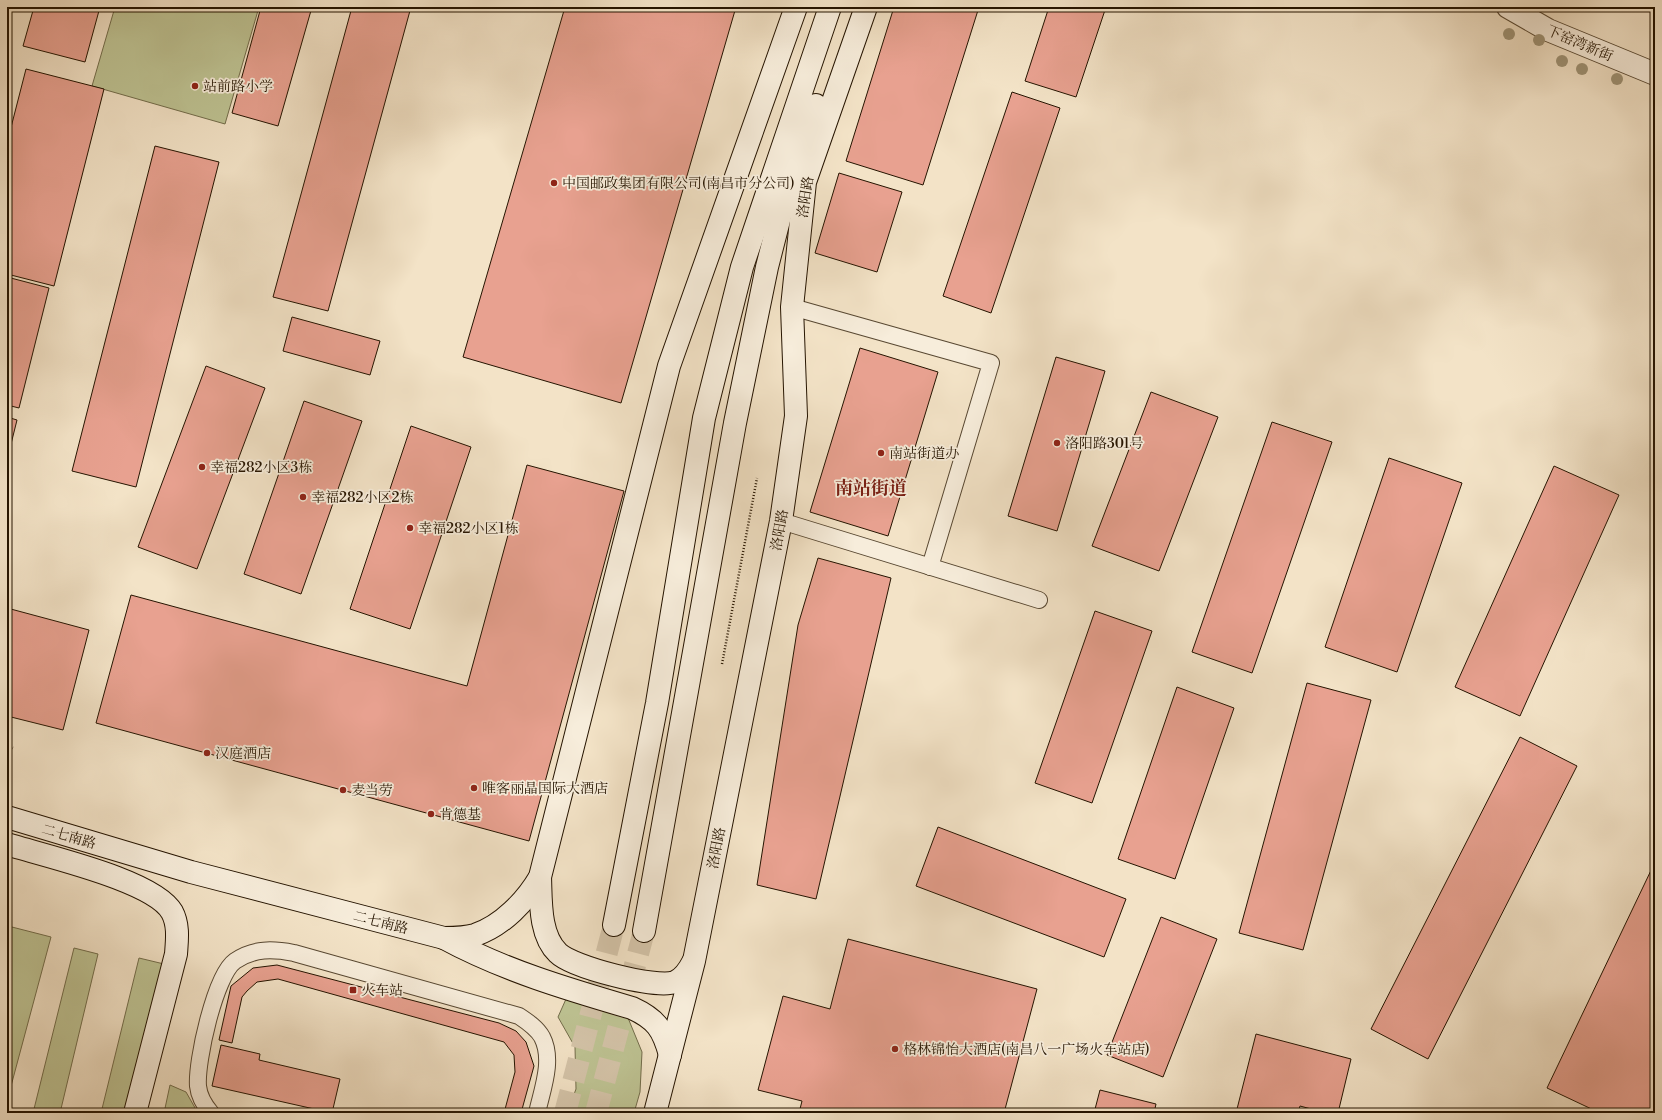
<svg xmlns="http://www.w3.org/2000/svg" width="1662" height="1120" viewBox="0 0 1662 1120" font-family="'Libre Bodoni','Noto Serif SC',serif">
<rect width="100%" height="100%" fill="#f3e3c7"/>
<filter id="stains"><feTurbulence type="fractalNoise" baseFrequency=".005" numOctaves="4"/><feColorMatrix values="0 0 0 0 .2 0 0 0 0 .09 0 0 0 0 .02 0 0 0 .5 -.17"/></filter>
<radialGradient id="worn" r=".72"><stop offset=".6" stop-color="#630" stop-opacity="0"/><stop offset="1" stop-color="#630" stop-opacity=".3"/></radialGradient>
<g fill="#bec393" stroke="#726c4a">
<polygon points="115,7 259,7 225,124 92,86"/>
<polygon points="8,926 51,937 7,1101 7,929"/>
<polygon points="74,948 98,954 60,1113 33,1113"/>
<polygon points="139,958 164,964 127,1113 101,1113"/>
<polygon points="566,999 626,1013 642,1052 640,1092 634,1113 567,1113 576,1089 575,1047 558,1017"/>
<polygon points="170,1085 186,1092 198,1113 164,1113"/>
</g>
<g fill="#e8a190" stroke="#251400">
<polygon points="34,7 100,7 85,62 23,46"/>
<polygon points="261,7 312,7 278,126 232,113"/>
<polygon points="352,7 411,7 328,311 273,297"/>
<polygon points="565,7 736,7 621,403 463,357"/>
<polygon points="894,7 979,7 923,185 846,161"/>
<polygon points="1049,7 1106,7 1076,97 1025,81"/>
<polygon points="26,69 104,89 54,286 7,274 7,143"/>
<polygon points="1012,92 1060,108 991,313 943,296"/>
<polygon points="155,146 219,162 136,487 72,471"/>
<polygon points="839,173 902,192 877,272 815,253"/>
<polygon points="7,277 49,288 19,408 7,405"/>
<polygon points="292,317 380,341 370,375 283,351"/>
<polygon points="860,348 938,372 888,536 810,512"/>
<polygon points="1056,357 1105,371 1057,531 1008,516"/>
<polygon points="206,366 265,388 197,569 138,547"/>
<polygon points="1151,392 1218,417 1159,571 1092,546"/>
<polygon points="304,401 362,421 301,594 244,574"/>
<polygon points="7,417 17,420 7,460"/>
<polygon points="1272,422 1332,442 1252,673 1192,652"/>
<polygon points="411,426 471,447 410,629 350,609"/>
<polygon points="1389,458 1462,483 1397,672 1325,647"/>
<polygon points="527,465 624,491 529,841 96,723 131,595 467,686"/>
<polygon points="1554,466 1619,495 1520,716 1455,687"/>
<polygon points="818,558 891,578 816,899 757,885 798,625"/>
<polygon points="7,608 89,630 63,730 7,716"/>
<polygon points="1095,611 1152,631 1092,803 1035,783"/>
<polygon points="1307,683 1371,700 1303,950 1239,933"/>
<polygon points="1177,687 1234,708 1175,879 1118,859"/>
<polygon points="1520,737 1577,766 1428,1059 1371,1029"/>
<polygon points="938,827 1126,899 1104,957 916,886"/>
<polygon points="1655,862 1655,1113 1600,1113 1547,1088"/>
<polygon points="1161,917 1217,939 1163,1077 1107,1055"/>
<polygon points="848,939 1037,989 1004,1113 799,1113 802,1101 758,1090 783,996 830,1009"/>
<polygon points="277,965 499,1023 516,1031 526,1042 534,1066 521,1113 504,1113 515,1072 514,1055 504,1042 278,979 257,982 247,991 242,997 232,1043 219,1040 231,986 253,968"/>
<polygon points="1256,1034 1351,1059 1338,1113 1326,1113 1300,1106 1298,1113 1236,1113"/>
<polygon points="221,1045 260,1054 259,1060 340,1079 332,1113 212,1086"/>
<polygon points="1100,1090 1156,1104 1154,1113 1094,1113"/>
</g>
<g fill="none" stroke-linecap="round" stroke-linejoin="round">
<g stroke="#d4c4a9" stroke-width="22" stroke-dasharray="22 11" stroke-linecap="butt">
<polyline points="565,1113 614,925"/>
<polyline points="596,1113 644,931"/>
</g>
<g stroke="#584832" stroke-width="18">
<g id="lane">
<polyline points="792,307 991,363 930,567"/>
<polyline points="781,521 1039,600"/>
<path d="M211,1113C205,1106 199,1096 198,1086C196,1062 215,975 235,961C254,948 273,949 294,953L519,1016C528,1022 537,1028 542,1037C554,1060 542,1090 537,1113"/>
</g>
</g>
<g stroke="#584832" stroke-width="24">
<polyline id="street" points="1508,7 1548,30 1655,74"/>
</g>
<g stroke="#251400" stroke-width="24">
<g id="secondary">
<path d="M7,817L191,872L444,938C503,970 567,989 632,1008C656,1019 663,1029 670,1055"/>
<path d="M7,844C44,856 154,880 172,912C179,925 177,940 176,954L135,1113"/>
<path d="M540,877C541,900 539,935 558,953C572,967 656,989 675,982C684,978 689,970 693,962"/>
<polyline points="614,925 657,703 704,418 742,267 830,7"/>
<polyline points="644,931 735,423 767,267 791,173 816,105"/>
<path d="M444,938C454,938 465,938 475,935C502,926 526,901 540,877L669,366L796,7"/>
<polyline points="655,1113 694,961 781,521 796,416 792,307 805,182 866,7"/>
</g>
</g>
<g stroke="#251400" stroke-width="2.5" stroke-dasharray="1 2" stroke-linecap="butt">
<polyline points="722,664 757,478"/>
<polyline points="7,746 13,748"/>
</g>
<use href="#lane" stroke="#f7eddb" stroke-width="16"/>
<use href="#street" stroke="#f7eddb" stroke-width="22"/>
<use href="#secondary" stroke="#f7eddb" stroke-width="22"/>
</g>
<g fill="#9f9376">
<circle cx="1509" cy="34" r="6"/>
<circle cx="1539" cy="40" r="6"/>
<circle cx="1562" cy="61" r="6"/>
<circle cx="1582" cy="69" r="6"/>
<circle cx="1617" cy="79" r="6"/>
</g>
<g fill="#8f2418" stroke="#f7eddb" stroke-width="1.5">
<circle cx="195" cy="86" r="4"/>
<circle cx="554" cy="183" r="4"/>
<circle cx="1057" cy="443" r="4"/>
<circle cx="881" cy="453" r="4"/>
<circle cx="202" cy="467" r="4"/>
<circle cx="303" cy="497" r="4"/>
<circle cx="410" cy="528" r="4"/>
<circle cx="207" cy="753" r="4"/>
<circle cx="474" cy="788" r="4"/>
<circle cx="343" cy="790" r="4"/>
<circle cx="431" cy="814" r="4"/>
<rect x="349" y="986" width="8" height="8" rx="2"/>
<circle cx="895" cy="1049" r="4"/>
</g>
<g text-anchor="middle" stroke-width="3.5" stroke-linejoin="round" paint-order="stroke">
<g font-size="14" fill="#251400" stroke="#f7eddb">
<text transform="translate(1580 43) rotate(23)" y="5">下窑湾新街</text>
<text transform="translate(805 197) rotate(-81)" y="5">洛阳路</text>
<text transform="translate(779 530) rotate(-80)" y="5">洛阳路</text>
<text transform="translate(69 836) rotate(16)" y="5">二七南路</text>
<text transform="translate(716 848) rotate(-79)" y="5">洛阳路</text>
<text transform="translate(381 922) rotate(14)" y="5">二七南路</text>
</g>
<g font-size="14" fill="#251400" stroke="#f7eddb" text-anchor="start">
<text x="203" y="91">站前路小学</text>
<text x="562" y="188">中国邮政集团有限公司(南昌市分公司)</text>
<text x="1065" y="448">洛阳路301号</text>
<text x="889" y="458">南站街道办</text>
<text x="210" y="472">幸福282小区3栋</text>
<text x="311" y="502">幸福282小区2栋</text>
<text x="418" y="533">幸福282小区1栋</text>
<text x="215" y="758">汉庭酒店</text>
<text x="482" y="793">唯客丽晶国际大酒店</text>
<text x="351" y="795">麦当劳</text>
<text x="439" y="819">肯德基</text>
<text x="361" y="995">火车站</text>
<text x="903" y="1054">格林锦怡大酒店(南昌八一广场火车站店)</text>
</g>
<g font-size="18" font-weight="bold" fill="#7a1f14" stroke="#f7eddb">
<text x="871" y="494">南站街道</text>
</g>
</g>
<rect width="1662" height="1120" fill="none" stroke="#f3e3c7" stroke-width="24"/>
<rect x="8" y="8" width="1646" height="1104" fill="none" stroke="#251400" stroke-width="2"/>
<rect x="12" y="12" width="1638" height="1096" fill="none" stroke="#251400"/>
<rect width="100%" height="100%" filter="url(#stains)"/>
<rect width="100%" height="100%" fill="url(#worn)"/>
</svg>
